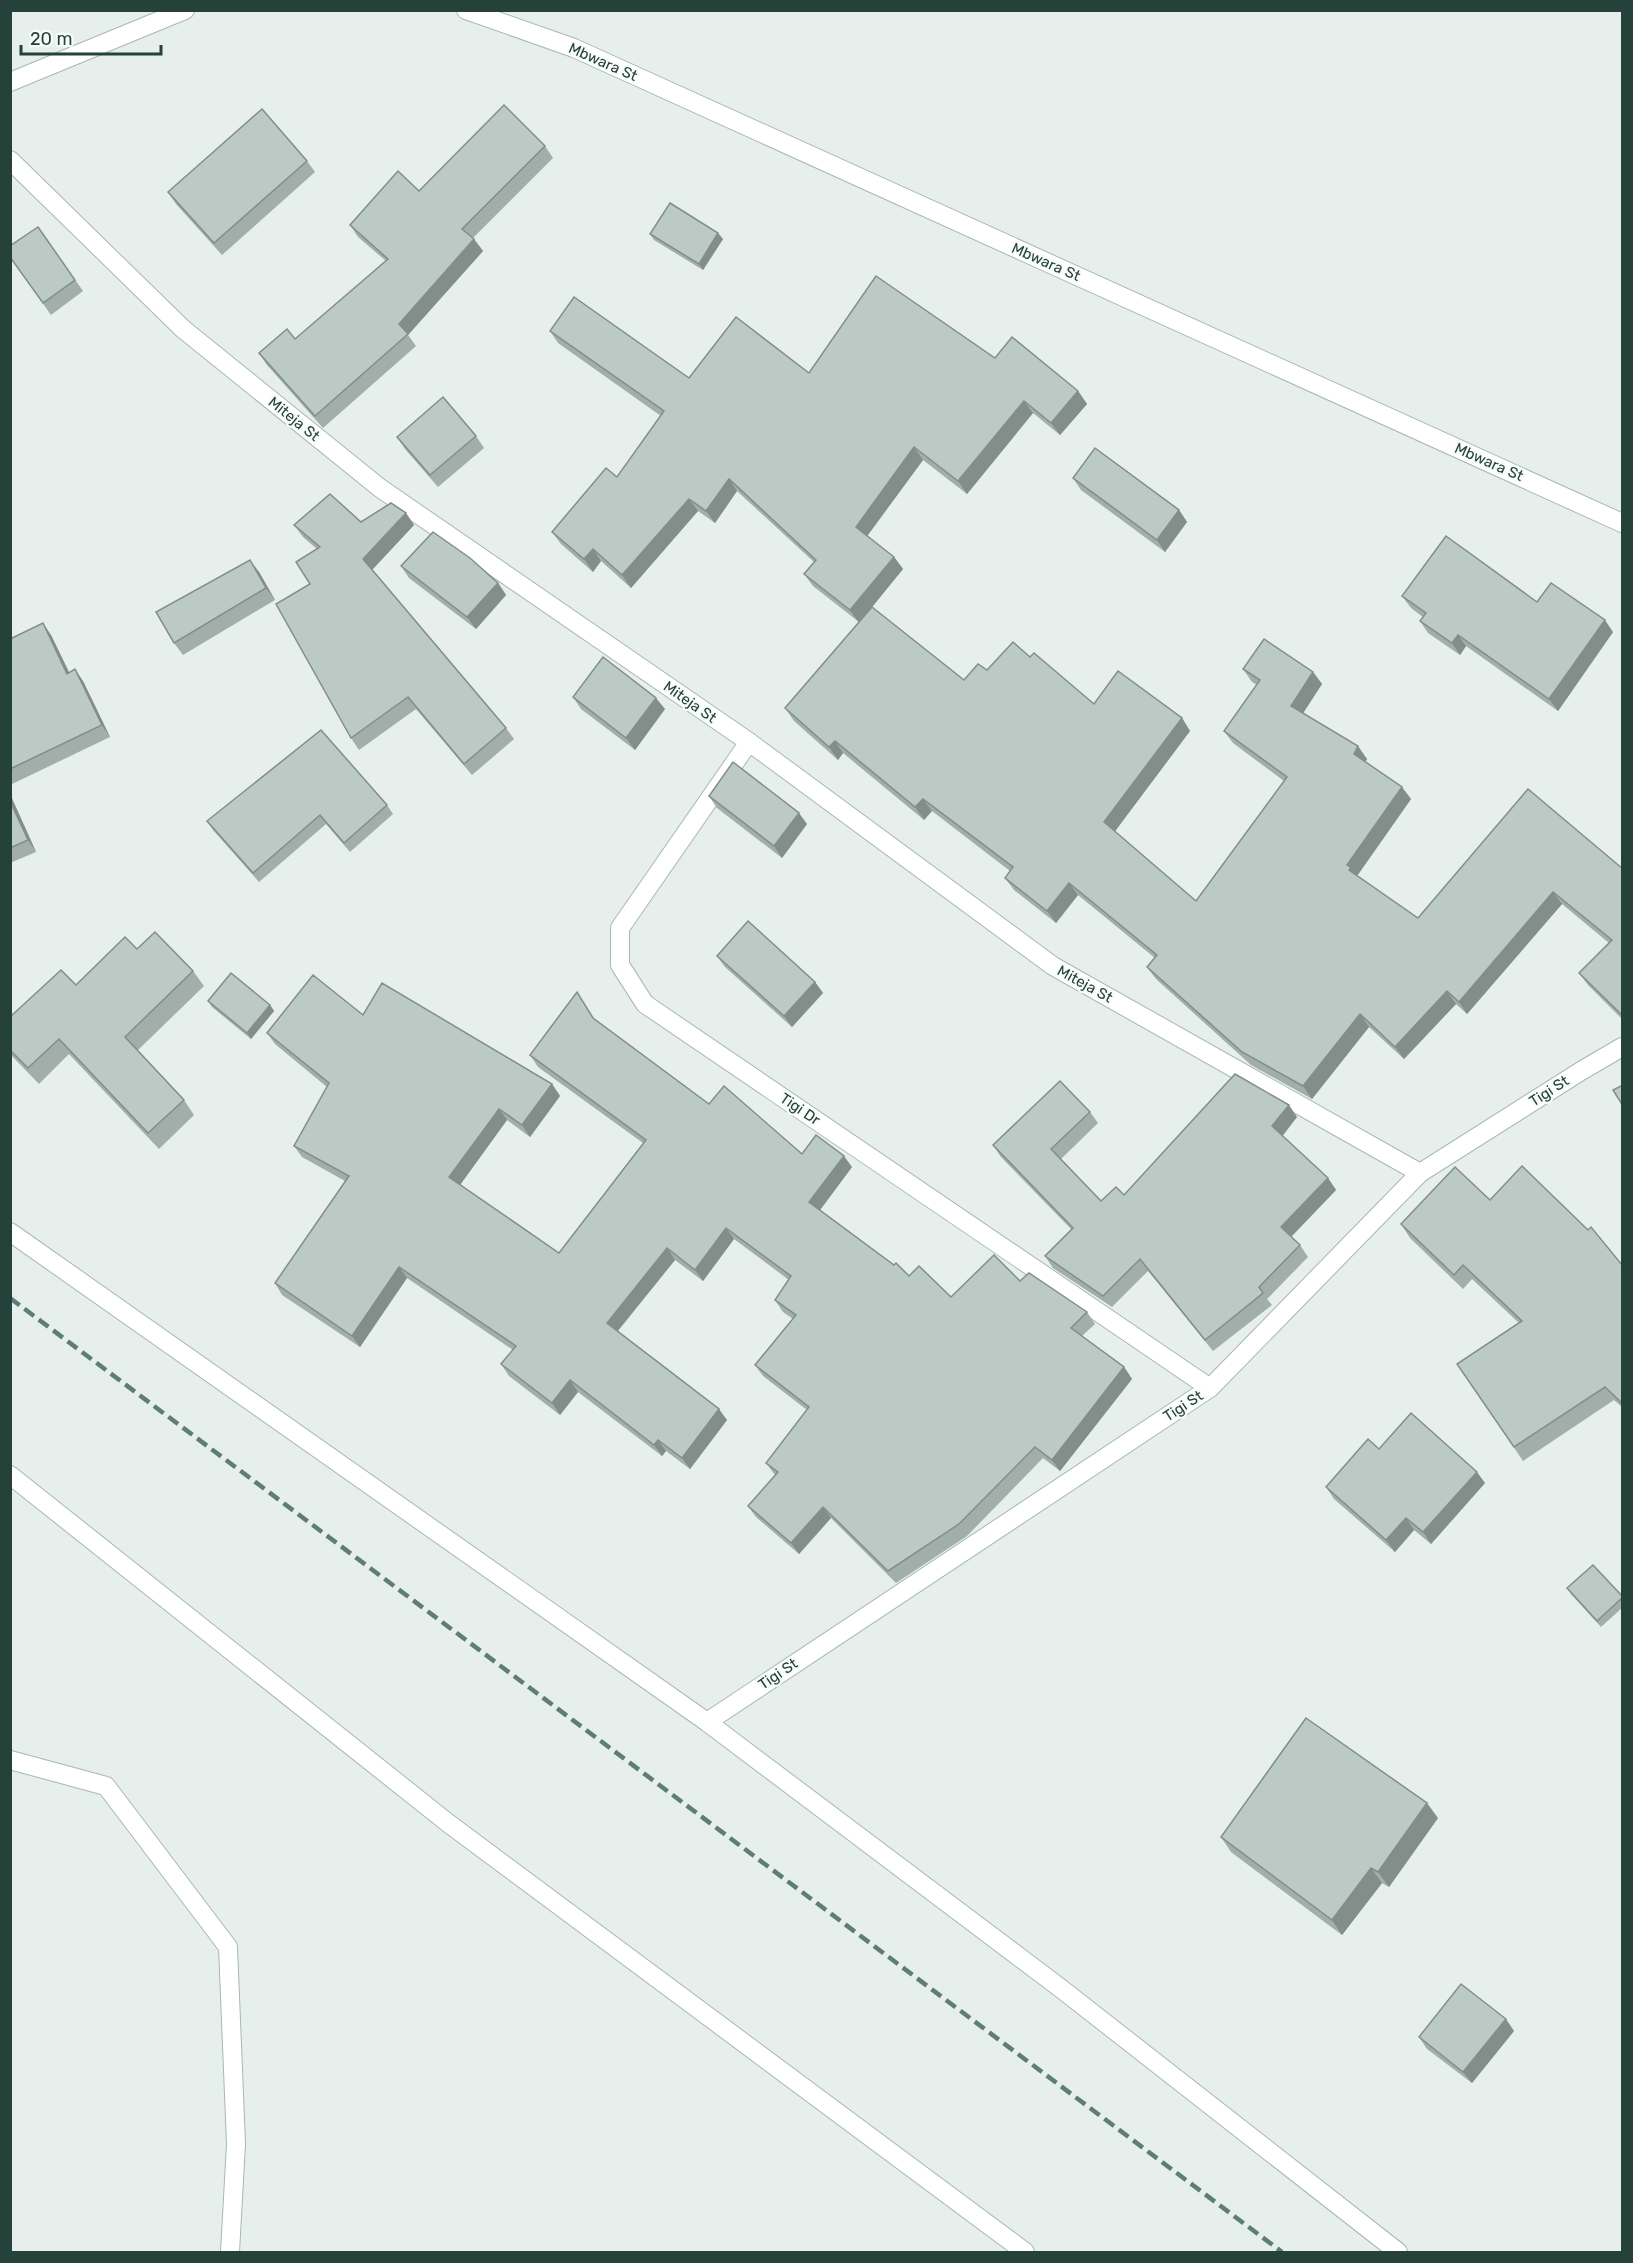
<svg xmlns="http://www.w3.org/2000/svg" width="1633" height="2263" viewBox="0 0 1633 2263" font-family="Rubik,sans-serif">
<rect width="100%" height="100%" fill="#e6efeb"/>
<g fill="none" stroke-linecap="round" stroke-linejoin="round">
<g stroke="#a8b8b2" stroke-width="20">
<polyline id="service" points="10,1760 106,1786 228,1947 236,2144 230,2252"/>
</g>
<g stroke="#a8b8b2" stroke-width="20">
<g id="minor">
<polyline points="466,10 574,48 1622,523"/>
<polyline points="10,160 183,329 380,488 749,742 1053,966 1420,1173"/>
<polyline points="749,742 620,928 620,965 645,1004 1210,1388"/>
<polyline points="10,1232 707,1722 1059,1987 1398,2252"/>
<polyline points="10,1475 448,1823 1025,2252"/>
<polyline points="707,1722 1210,1388 1420,1173 1581,1071 1622,1047"/>
</g>
</g>
<g stroke="#a8b8b2" stroke-width="20">
<polyline id="tertiary" points="10,82 185,10"/>
</g>
<use href="#service" stroke="#fff" stroke-width="18"/>
<use href="#minor" stroke="#fff" stroke-width="18"/>
<use href="#tertiary" stroke="#fff" stroke-width="18"/>
<polyline stroke="#5f7d75" stroke-width="4.5" stroke-dasharray="12 6" stroke-linecap="butt" points="10,1298 1282,2252"/>
</g>
<g fill="#a1aea9">
<polygon points="545,146 553,158 473,238 483,251 408,335 416,346 323,428 267,365 259,353 295,339 386,261 358,237 350,225 419,191"/>
<polygon points="307,161 315,172 222,255 176,204 168,192"/>
<polygon points="38,227 83,291 51,315 10,257"/>
<polygon points="650,234 723,239 703,270 654,240"/>
<polygon points="550,331 689,378 809,373 995,358 1078,391 1087,404 1060,435 1033,413 967,494 923,460 867,536 894,557 903,569 872,607 964,680 987,670 1030,657 1094,704 1182,718 1190,731 1115,831 1196,901 1284,781 1233,743 1224,731 1257,685 1252,682 1243,669 1313,672 1322,684 1303,713 1367,759 1365,762 1411,799 1357,876 1418,918 1623,869 1623,1020 1588,985 1579,973 1609,943 1562,904 1467,1014 1456,1004 1404,1059 1369,1027 1312,1099 1251,1065 1156,979 1147,967 1155,958 1078,895 1056,923 1014,890 1005,878 1010,871 932,811 924,820 843,753 838,760 794,721 785,708 859,622 813,586 804,574 814,562 737,491 715,523 698,511 631,588 601,561 593,572 561,544 552,532 617,477 661,416 558,343"/>
<polygon points="476,436 484,448 438,487 405,449 397,437"/>
<polygon points="1073,478 1179,510 1187,522 1165,552 1081,490"/>
<polygon points="406,513 414,525 372,570 506,728 514,739 472,775 416,709 359,750 351,738 310,584 317,549 303,537 294,525 361,522"/>
<polygon points="401,566 498,583 506,595 476,629 409,578"/>
<polygon points="259,572 275,600 183,655 174,643"/>
<polygon points="1402,596 1537,602 1613,632 1558,711 1466,646 1460,655 1428,633 1420,621 1423,617 1411,608"/>
<polygon points="51,635 69,672 83,681 110,737 10,785 10,639"/>
<polygon points="573,697 665,709 635,750 581,709"/>
<polygon points="10,794 36,852 10,863"/>
<polygon points="709,796 807,824 782,858 717,808"/>
<polygon points="387,805 393,814 350,852 326,824 259,882 213,830 207,821"/>
<polygon points="137,949 193,971 204,986 137,1051 184,1100 194,1115 159,1149 69,1054 39,1084 10,1054 10,1017 76,985"/>
<polygon points="717,956 815,982 823,993 792,1027 725,967"/>
<polygon points="208,1001 270,1005 274,1011 251,1039 212,1007"/>
<polygon points="363,1015 552,1084 560,1096 530,1137 507,1120 460,1185 559,1253 643,1143 538,1067 530,1055 595,1019 709,1104 802,1154 852,1167 820,1210 909,1276 951,1297 1020,1281 1087,1312 1095,1324 1082,1336 1124,1367 1132,1379 1060,1471 1043,1458 967,1536 896,1583 831,1518 799,1554 756,1517 748,1506 775,1475 766,1463 807,1410 763,1376 755,1365 793,1319 783,1312 775,1300 789,1280 734,1239 703,1281 675,1260 618,1331 727,1420 690,1469 666,1451 662,1456 578,1392 560,1415 509,1376 501,1364 513,1350 407,1278 360,1347 282,1295 275,1283 345,1181 302,1157 294,1146 327,1087 275,1044 267,1033"/>
<polygon points="1090,1112 1098,1123 1061,1159 1101,1201 1124,1195 1297,1117 1282,1135 1328,1178 1336,1190 1291,1237 1300,1245 1308,1257 1267,1299 1272,1305 1213,1351 1148,1271 1112,1307 1053,1268 1045,1256 1072,1230 1001,1157 993,1145"/>
<polygon points="1490,1200 1623,1264 1623,1408 1614,1400 1523,1461 1457,1364 1519,1323 1472,1279 1463,1289 1410,1238 1401,1224"/>
<polygon points="1379,1449 1485,1483 1431,1544 1414,1530 1395,1552 1334,1499 1326,1487"/>
<polygon points="1567,1588 1623,1597 1623,1607 1601,1627 1571,1594"/>
<polygon points="1438,1818 1389,1887 1382,1883 1342,1935 1231,1852 1221,1837"/>
<polygon points="1514,2031 1472,2083 1427,2049 1419,2037"/>
</g>
<g fill="#838d89">
<polygon points="718,233 723,239 703,270 699,264"/>
<polygon points="474,239 483,251 408,335 399,324"/>
<polygon points="1078,391 1087,404 1060,435 1051,423"/>
<polygon points="1024,401 1033,413 967,494 958,481"/>
<polygon points="914,447 923,460 865,539 856,527"/>
<polygon points="729,479 737,491 715,523 706,511"/>
<polygon points="689,499 698,511 631,588 622,575"/>
<polygon points="1179,510 1187,522 1165,552 1157,540"/>
<polygon points="406,513 414,525 371,571 363,559"/>
<polygon points="593,549 601,561 593,572 584,559"/>
<polygon points="894,557 903,569 859,623 850,610"/>
<polygon points="250,560 259,572 275,600 266,588"/>
<polygon points="498,583 506,595 476,629 467,617"/>
<polygon points="1605,620 1613,632 1558,711 1549,699"/>
<polygon points="43,623 51,635 75,685 67,674"/>
<polygon points="1458,635 1466,646 1460,655 1452,643"/>
<polygon points="75,669 83,681 110,737 102,725"/>
<polygon points="1313,672 1322,684 1300,718 1291,706"/>
<polygon points="656,698 665,709 635,750 626,738"/>
<polygon points="1182,718 1190,731 1113,834 1104,822"/>
<polygon points="835,741 843,753 838,760 829,747"/>
<polygon points="1358,746 1367,759 1363,766 1354,754"/>
<polygon points="1402,787 1411,799 1357,876 1349,870 1347,865"/>
<polygon points="10,794 36,852 28,840 10,801"/>
<polygon points="923,799 932,811 924,820 915,807"/>
<polygon points="799,813 807,824 782,858 774,846"/>
<polygon points="1069,883 1078,895 1056,923 1047,911"/>
<polygon points="1553,892 1562,904 1467,1014 1459,1002"/>
<polygon points="815,982 823,993 792,1027 784,1016"/>
<polygon points="1447,991 1456,1004 1404,1059 1395,1047"/>
<polygon points="270,1005 274,1011 251,1039 247,1033"/>
<polygon points="1360,1014 1369,1027 1312,1099 1303,1086"/>
<polygon points="552,1084 560,1096 530,1137 522,1125"/>
<polygon points="1289,1105 1297,1117 1281,1138 1272,1126"/>
<polygon points="499,1109 507,1120 457,1189 449,1177"/>
<polygon points="844,1156 852,1167 817,1214 809,1202"/>
<polygon points="1328,1178 1336,1190 1289,1239 1281,1227"/>
<polygon points="726,1228 734,1239 703,1281 695,1270"/>
<polygon points="667,1248 675,1260 615,1334 607,1323"/>
<polygon points="399,1267 407,1278 360,1347 352,1336"/>
<polygon points="1124,1367 1132,1379 1060,1471 1052,1460"/>
<polygon points="570,1380 578,1392 560,1415 552,1403"/>
<polygon points="719,1409 727,1420 690,1469 682,1458"/>
<polygon points="658,1440 666,1451 662,1456 654,1445"/>
<polygon points="1477,1472 1485,1483 1431,1544 1423,1532"/>
<polygon points="823,1507 831,1518 799,1554 791,1543"/>
<polygon points="1406,1518 1414,1530 1395,1552 1386,1540"/>
<polygon points="1427,1803 1438,1818 1389,1887 1378,1872"/>
<polygon points="1371,1868 1382,1883 1342,1935 1332,1920"/>
<polygon points="1506,2019 1514,2031 1472,2083 1463,2072"/>
</g>
<g fill="#bbcac4" stroke="#838d89" stroke-width="1.5">
<polygon points="504,105 545,146 462,229 474,239 399,324 408,334 315,416 259,353 287,329 295,339 388,259 350,225 398,171 419,191"/>
<polygon points="262,109 307,161 214,243 168,192"/>
<polygon points="670,203 718,233 699,264 650,234"/>
<polygon points="38,227 75,280 43,303 10,257 10,246"/>
<polygon points="876,276 995,358 1012,337 1078,391 1051,423 1024,401 958,481 914,447 856,527 894,557 850,610 804,574 816,560 729,479 706,511 689,499 622,575 593,549 584,559 552,532 606,468 617,477 664,411 550,331 574,297 689,378 736,317 809,373"/>
<polygon points="443,397 476,436 430,475 397,437"/>
<polygon points="1095,448 1179,510 1157,540 1073,478"/>
<polygon points="330,494 361,522 391,503 406,513 363,559 506,728 464,764 408,697 351,738 276,604 310,584 296,562 320,547 294,525"/>
<polygon points="433,532 470,558 498,583 467,617 401,566"/>
<polygon points="1446,536 1537,602 1551,583 1605,620 1549,699 1458,635 1452,643 1420,621 1426,613 1402,596"/>
<polygon points="250,560 266,588 174,643 156,612"/>
<polygon points="872,607 964,680 978,664 987,670 1013,642 1030,657 1034,653 1094,704 1118,671 1182,718 1104,822 1196,901 1287,777 1224,731 1260,680 1243,669 1264,639 1313,672 1291,706 1358,746 1354,754 1402,787 1347,865 1351,867 1349,870 1418,918 1528,789 1623,869 1623,1016 1579,973 1612,940 1553,892 1459,1002 1447,991 1395,1047 1360,1014 1303,1086 1242,1052 1147,967 1157,955 1069,883 1047,911 1005,878 1013,867 923,799 915,807 835,741 829,747 785,708"/>
<polygon points="43,623 67,674 75,669 102,725 10,769 10,639"/>
<polygon points="603,657 656,698 626,738 573,697"/>
<polygon points="321,730 387,805 344,843 320,815 253,873 207,821"/>
<polygon points="733,762 799,813 774,846 709,796"/>
<polygon points="10,801 28,840 10,848"/>
<polygon points="748,921 815,982 784,1016 717,956"/>
<polygon points="155,932 193,971 125,1037 184,1100 148,1133 59,1039 28,1068 10,1050 10,1017 61,970 76,985 125,937 137,949"/>
<polygon points="231,973 270,1005 247,1033 208,1001"/>
<polygon points="313,975 363,1015 382,983 552,1084 522,1125 499,1109 449,1177 559,1253 646,1140 530,1055 577,992 593,1018 709,1104 724,1086 802,1154 816,1135 844,1156 809,1202 894,1265 896,1263 909,1276 919,1266 951,1297 994,1255 1020,1281 1029,1273 1087,1312 1071,1328 1124,1367 1052,1460 1035,1447 959,1524 888,1571 823,1507 791,1543 748,1506 778,1472 766,1463 809,1407 755,1365 796,1315 775,1300 791,1276 726,1228 695,1270 667,1248 607,1323 719,1409 682,1458 658,1440 654,1445 570,1380 552,1403 501,1364 516,1346 399,1267 352,1336 275,1283 349,1176 294,1146 329,1083 267,1033"/>
<polygon points="1235,1074 1289,1105 1272,1126 1328,1178 1281,1227 1300,1245 1259,1287 1263,1293 1205,1340 1140,1259 1103,1296 1045,1256 1073,1228 993,1145 1060,1081 1090,1112 1051,1149 1101,1201 1116,1187 1124,1195"/>
<polygon points="1623,1085 1623,1106 1613,1090"/>
<polygon points="1522,1166 1588,1230 1591,1227 1622,1265 1623,1264 1623,1404 1605,1387 1514,1447 1457,1364 1522,1321 1463,1265 1454,1275 1401,1224 1455,1167 1490,1200"/>
<polygon points="1411,1413 1477,1472 1423,1532 1406,1518 1386,1540 1326,1487 1368,1439 1379,1449"/>
<polygon points="1593,1565 1623,1597 1597,1621 1567,1588"/>
<polygon points="1306,1718 1427,1803 1378,1872 1371,1868 1332,1920 1221,1837"/>
<polygon points="1461,1984 1506,2019 1463,2072 1419,2037"/>
</g>
<g text-anchor="middle" stroke-width="4.5" stroke-linejoin="round" paint-order="stroke">
<g font-size="15" fill="#24423a" stroke="#f7fbf9">
<text transform="translate(603 62) rotate(24)" y="5">Mbwara St</text>
<text transform="translate(1046 262) rotate(24)" y="5">Mbwara St</text>
<text transform="translate(294 419) rotate(39)" y="5">Miteja St</text>
<text transform="translate(1489 462) rotate(24)" y="5">Mbwara St</text>
<text transform="translate(690 702) rotate(35)" y="5">Miteja St</text>
<text transform="translate(1085 984) rotate(29)" y="5">Miteja St</text>
<text transform="translate(1549 1091) rotate(-33)" y="5">Tigi St</text>
<text transform="translate(800 1109) rotate(34)" y="5">Tigi Dr</text>
<text transform="translate(1183 1406) rotate(-33)" y="5">Tigi St</text>
<text transform="translate(778 1674) rotate(-34)" y="5">Tigi St</text>
</g>
</g>
<rect width="1633" height="2263" fill="none" stroke="#24423a" stroke-width="24"/>
<path d="M21 45v9h140v-9" fill="none" stroke="#24423a" stroke-width="3"/>
<text x="30" y="45" font-size="18" fill="#24423a" stroke="#f7fbf9" stroke-width="4.5" paint-order="stroke">20 m</text>
</svg>
